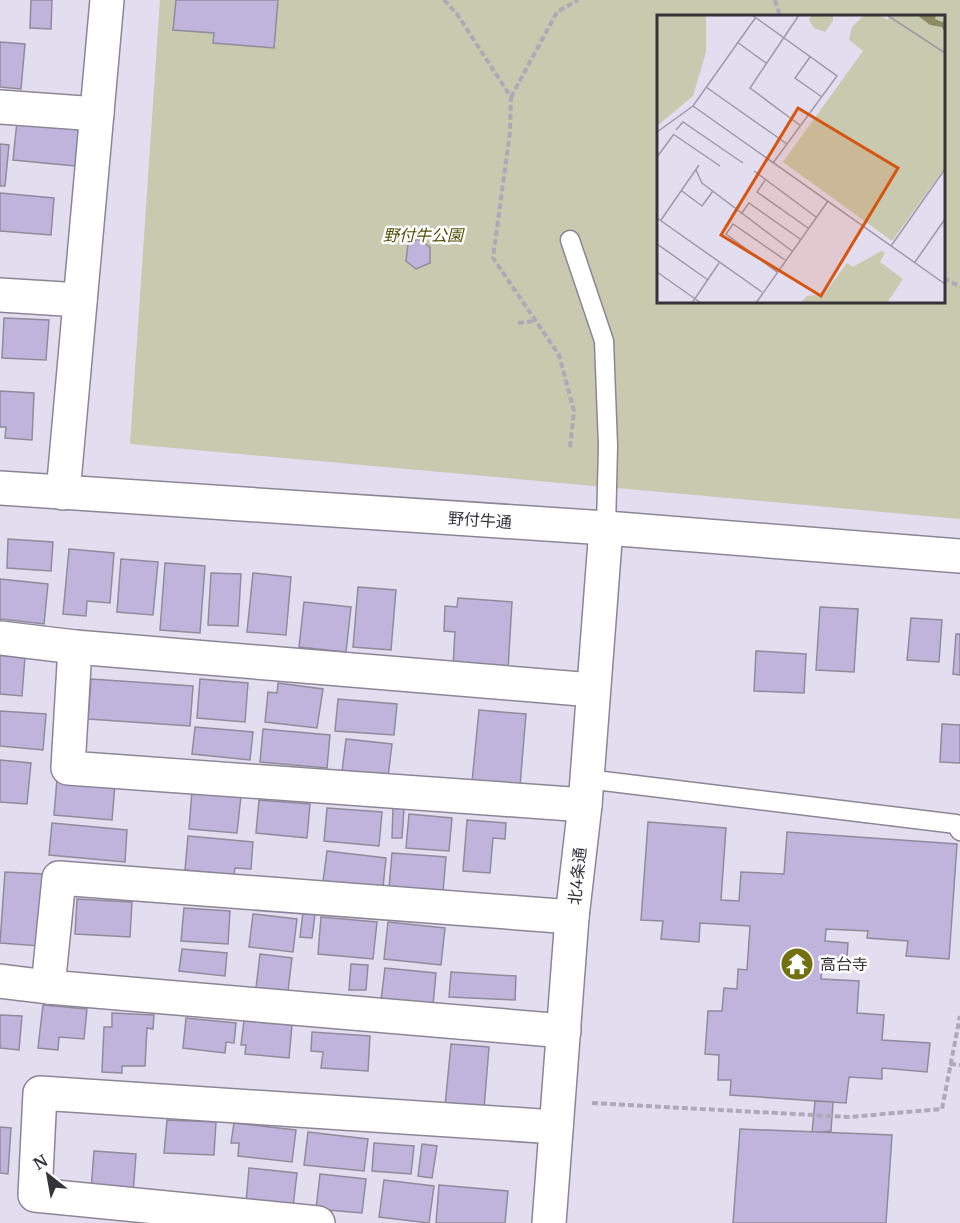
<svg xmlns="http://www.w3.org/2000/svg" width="960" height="1223" viewBox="0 0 960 1223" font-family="Merriweather,'Noto Sans JP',serif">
<rect width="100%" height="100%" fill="#e3ddf0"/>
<path fill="#c8c9ae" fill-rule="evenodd" d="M160,0H960V519L130,444ZM658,16H944V302H658Z"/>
<g fill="#c1b4dc" stroke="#908b9b" stroke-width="1.5">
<polygon points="31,0 52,0 51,29 30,28"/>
<polygon points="176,0 278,0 274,48 213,43 214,33 173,30"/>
<polygon points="0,42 25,44 21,89 0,87"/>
<polygon points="17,121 79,127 75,166 13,160"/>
<polygon points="0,144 9,145 5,186 0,186"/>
<polygon points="0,193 54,198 51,235 0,231"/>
<polygon points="418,239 430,247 430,263 416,269 406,261 408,244"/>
<polygon points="4,318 49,320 46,360 2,358"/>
<polygon points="0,391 34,393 32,440 5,438 6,427 0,427"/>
<polygon points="8,539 53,542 51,571 7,568"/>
<polygon points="69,549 114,553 110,603 87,601 86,616 63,614"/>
<polygon points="121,559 158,562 153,615 117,612"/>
<polygon points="165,563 205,566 200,633 160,630"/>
<polygon points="211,573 241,574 238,626 208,625"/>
<polygon points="253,573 291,577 286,635 247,632"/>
<polygon points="0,579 48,584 44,624 0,619"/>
<polygon points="358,587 396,590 391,650 353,647"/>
<polygon points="458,598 512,602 508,670 453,666 455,632 444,631 445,606 457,607"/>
<polygon points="304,602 351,607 346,652 299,647"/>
<polygon points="820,607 858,609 854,672 816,670"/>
<polygon points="911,618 942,620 939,662 907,660"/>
<polygon points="956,634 960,634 960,675 953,674"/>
<polygon points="756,651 806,654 804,693 754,691"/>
<polygon points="0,654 25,656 22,696 0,694"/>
<polygon points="91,679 193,686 190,726 88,719"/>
<polygon points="200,679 248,683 245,722 197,718"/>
<polygon points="278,683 323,689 317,728 265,722 268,692 277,693"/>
<polygon points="338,699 397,704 394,735 335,731"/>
<polygon points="479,710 526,714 520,786 472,782"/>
<polygon points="0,711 46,714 43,750 0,746"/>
<polygon points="942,724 960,725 960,763 940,762"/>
<polygon points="195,727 253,732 250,760 192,754"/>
<polygon points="263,729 330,735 327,768 260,762"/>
<polygon points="346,739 392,744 388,777 342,772"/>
<polygon points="0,760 31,763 27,804 0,802"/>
<polygon points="57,779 115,784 112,820 54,815"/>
<polygon points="192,791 241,796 237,833 189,829"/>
<polygon points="259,800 310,804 307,838 256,833"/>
<polygon points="327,808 382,812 379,846 324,841"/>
<polygon points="393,808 404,809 402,838 392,838"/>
<polygon points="409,814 452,818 449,851 406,848"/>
<polygon points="467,820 506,823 505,839 493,838 490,873 463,871"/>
<polygon points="648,822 726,828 721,900 739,901 741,872 784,874 787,832 957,844 949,959 906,956 908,941 867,938 868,931 826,929 825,941 848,943 846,972 822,970 821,979 859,981 857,1013 884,1015 882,1040 930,1043 927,1072 882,1068 882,1079 849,1077 846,1103 730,1095 731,1080 718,1080 719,1055 705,1054 708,1011 722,1011 724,988 737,989 738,969 747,970 750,926 700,923 699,942 661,939 663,921 641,920"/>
<polygon points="52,823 127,830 125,862 49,855"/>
<polygon points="188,836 253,842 251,869 235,868 234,875 185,870"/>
<polygon points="327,851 386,858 383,887 323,881"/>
<polygon points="392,853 446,857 443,892 389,888"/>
<polygon points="5,872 45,874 40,946 0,943"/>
<polygon points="77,899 132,902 130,937 75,934"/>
<polygon points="184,908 230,911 228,944 181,941"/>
<polygon points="303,912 315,914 312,938 300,937"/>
<polygon points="253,914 297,919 293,952 249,947"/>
<polygon points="321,917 377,922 373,959 318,954"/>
<polygon points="388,922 445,928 441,965 384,959"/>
<polygon points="182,949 227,953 225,976 179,971"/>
<polygon points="260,954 292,958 288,991 256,988"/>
<polygon points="351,964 368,965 366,990 349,990"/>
<polygon points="385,968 436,973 433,1005 381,1000"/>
<polygon points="451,972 516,976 515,1000 449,997"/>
<polygon points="43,1005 87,1009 84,1039 59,1037 58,1050 38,1048"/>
<polygon points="112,1013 154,1015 153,1029 147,1028 145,1066 122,1066 122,1073 102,1072 104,1027 112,1027"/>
<polygon points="0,1015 22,1016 19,1050 0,1048"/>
<polygon points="186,1018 236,1023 234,1043 226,1042 225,1053 183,1048"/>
<polygon points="244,1021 292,1025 289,1058 245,1054 246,1045 241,1045"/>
<polygon points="312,1032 370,1036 368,1071 321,1068 323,1052 311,1051"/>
<polygon points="451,1044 489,1047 484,1109 445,1106"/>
<polygon points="815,1101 833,1102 831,1131 812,1133"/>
<polygon points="167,1120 216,1122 214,1155 164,1153"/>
<polygon points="234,1123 296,1130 292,1162 238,1156 239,1143 231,1143"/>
<polygon points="0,1127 11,1128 8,1174 0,1173"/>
<polygon points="740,1129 892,1135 886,1223 733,1223"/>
<polygon points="308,1132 368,1139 364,1171 304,1165"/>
<polygon points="374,1143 414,1146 411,1174 372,1171"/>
<polygon points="422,1144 437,1146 432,1178 418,1176"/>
<polygon points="94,1151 136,1154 133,1194 91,1191"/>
<polygon points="249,1168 297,1173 293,1207 246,1203"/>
<polygon points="320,1174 366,1179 362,1213 316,1209"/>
<polygon points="384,1180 434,1186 429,1223 379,1217"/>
<polygon points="439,1185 508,1191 505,1223 436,1223"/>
</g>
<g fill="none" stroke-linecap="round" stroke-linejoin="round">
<g stroke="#8b8697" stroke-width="21">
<g id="lane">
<polyline points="570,240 604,341 608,446 606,528"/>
<polyline points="587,779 956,824 960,831"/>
</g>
</g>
<g stroke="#8b8697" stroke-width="36">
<g id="street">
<polyline points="0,107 97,114"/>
<polyline points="0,295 80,300"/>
<polyline points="0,488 606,528 960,556"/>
<polyline points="63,493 107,0"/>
<polyline points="0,638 75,647 593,690"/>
<polyline points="75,647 68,768 585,805"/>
<polyline points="0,981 48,987 564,1031"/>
<polyline points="48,987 59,878 572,917"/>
<polyline points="318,1223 35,1195 40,1093 556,1127"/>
</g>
</g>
<g stroke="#8b8697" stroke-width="36">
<polyline id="secondary" points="549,1223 572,917 585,805 606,528"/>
</g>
<g stroke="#aea9b8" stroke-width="4" stroke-dasharray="6 3" stroke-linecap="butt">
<polyline points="444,0 457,14 511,97 510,132 493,258 559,355 574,411 570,448"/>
<polyline points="775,0 780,16"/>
<polyline points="511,97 557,12 578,0"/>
<polyline points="944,278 960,287"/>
<polyline points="518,323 536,321"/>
<polyline points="950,1064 960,1065"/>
<polyline points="592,1103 849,1117 942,1109 960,1016"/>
</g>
<use href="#lane" stroke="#fff" stroke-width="18"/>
<use href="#street" stroke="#fff" stroke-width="33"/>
<use href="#secondary" stroke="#fff" stroke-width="33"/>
</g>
<defs>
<g id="temple-disc" transform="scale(1.725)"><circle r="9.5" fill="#737011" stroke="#fff"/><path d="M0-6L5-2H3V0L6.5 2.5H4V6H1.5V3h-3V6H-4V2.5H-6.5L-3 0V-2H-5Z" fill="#fff"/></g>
</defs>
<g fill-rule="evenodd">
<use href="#temple-disc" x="797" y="964"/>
</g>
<g text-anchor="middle" stroke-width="5" stroke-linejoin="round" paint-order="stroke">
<g font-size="16" font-style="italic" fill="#524f04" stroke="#fff">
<text x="423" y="241">野付牛公園</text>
</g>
<g font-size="16" fill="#36343b" stroke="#fff">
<text transform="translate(480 520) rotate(4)" y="6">野付牛通</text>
<text transform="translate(577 876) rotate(-84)" y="6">北4条通</text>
</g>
<g font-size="16" fill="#36343b" stroke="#fff" text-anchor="start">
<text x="820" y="970">高台寺</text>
</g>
</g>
<g transform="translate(657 15)">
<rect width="288" height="288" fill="#e3ddf0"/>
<path d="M0,0H49V37L36,81L0,111ZM155,0H176V6L168,17L157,13L152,5ZM207,0H224L230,5L234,0H288V152L235,226L126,147L206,36L192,25L195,12ZM224,236L228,237L223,247L246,264L230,288H143L150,281L167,279L190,248L196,252Z" fill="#c8c9ae"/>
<path d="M260,0H279L278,4L285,7L288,4V18L285,12L273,10Z" fill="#8d8c64"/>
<path fill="none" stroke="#9e99a8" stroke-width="1.5" d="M95,0L180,61L116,148M142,0L93,73L144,111M230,0L288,38M80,27L109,48M153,42L138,63L165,82M49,72L130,129M36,91L288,269M19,115L26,107L86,148M0,117L36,91L99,2M16,119L63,151M0,142L17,119M39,155L45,168L135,236M97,156L159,202M108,165L100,177L151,213M25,176L45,191L56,176M84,199L92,188L143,224M0,203L105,277M4,205L42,150M0,229L51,265M234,231L288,154M258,247L288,204M0,257L44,288M120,257L69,219L76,209L128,245M35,288L62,248M99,288L171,186"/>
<path fill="#d65511" fill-opacity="0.15" stroke="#d65511" stroke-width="3" d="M141,93L241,153L164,281L64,220Z"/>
<rect width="288" height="288" fill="none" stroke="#36343b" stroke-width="3"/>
</g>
<g transform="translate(48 1175) rotate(329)" stroke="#ffffff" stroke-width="4.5" paint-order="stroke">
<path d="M0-4.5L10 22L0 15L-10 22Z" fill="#36343b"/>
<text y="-9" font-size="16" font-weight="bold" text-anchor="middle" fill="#36343b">N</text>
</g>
</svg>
